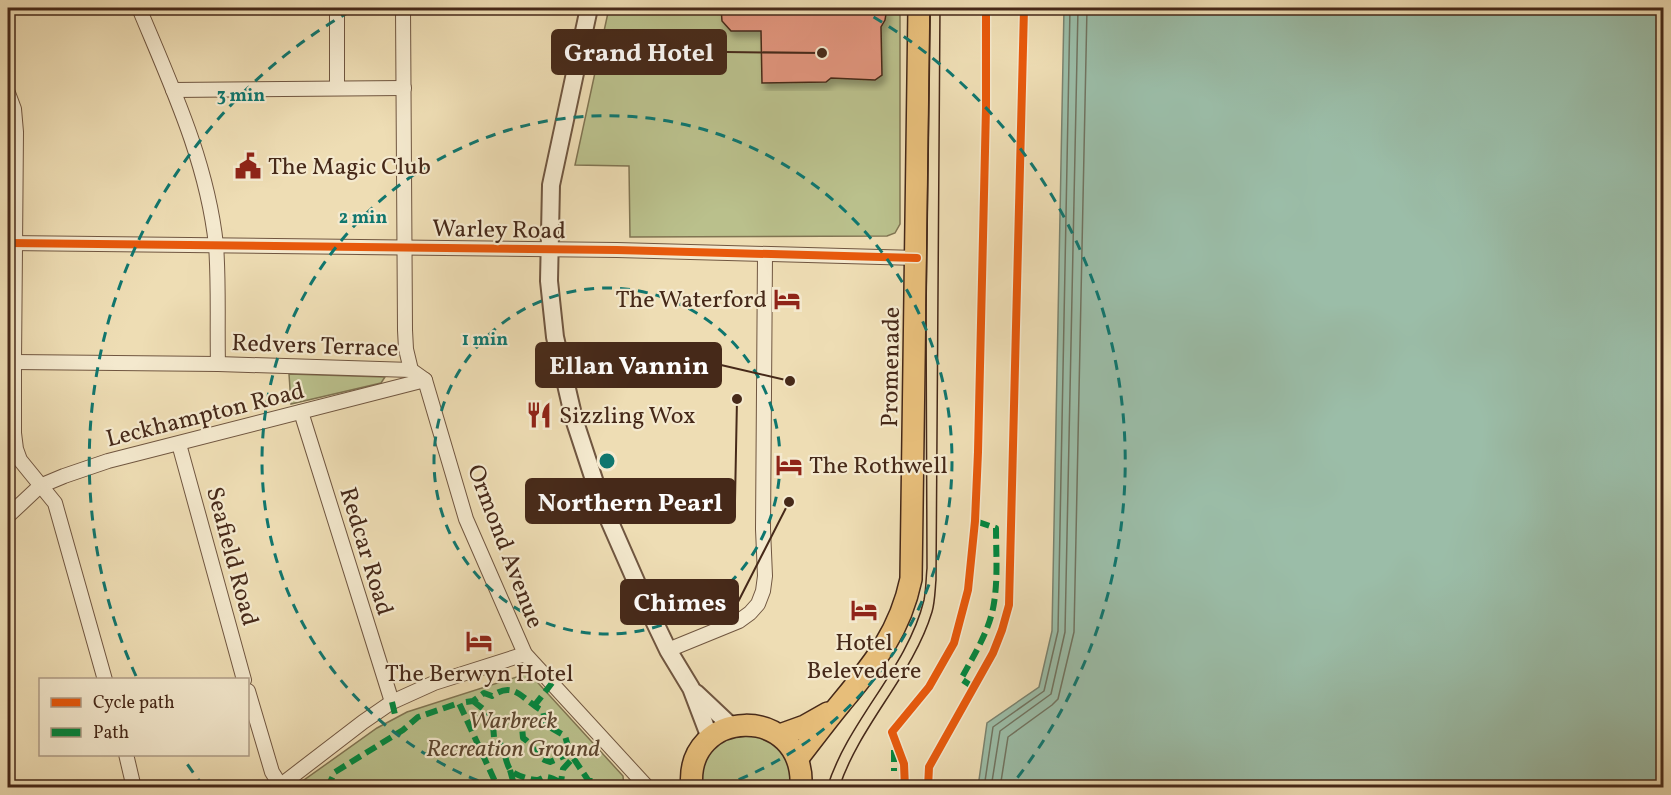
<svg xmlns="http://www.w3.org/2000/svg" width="1671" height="795" viewBox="0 0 1671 795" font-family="Vollkorn,serif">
<defs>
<filter id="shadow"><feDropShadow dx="3.5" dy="6" stdDeviation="3" flood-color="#0004"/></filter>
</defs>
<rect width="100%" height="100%" fill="#eeddb4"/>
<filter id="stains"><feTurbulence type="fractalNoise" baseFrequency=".00333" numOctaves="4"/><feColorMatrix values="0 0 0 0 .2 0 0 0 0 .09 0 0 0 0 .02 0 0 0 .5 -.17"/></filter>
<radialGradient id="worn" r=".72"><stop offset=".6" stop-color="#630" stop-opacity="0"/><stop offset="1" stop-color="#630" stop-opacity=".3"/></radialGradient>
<g fill="#bac08c" stroke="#807452" stroke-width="1.5">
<polygon points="609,8 900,8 900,224 895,233 887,236 630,237 629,166 575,165"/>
<polygon points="289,374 385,377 381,383 291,404"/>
<polygon points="529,673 623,776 624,787 299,788 297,785 377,728 407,712"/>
<path d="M746,734C780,739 790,754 791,788H701C702,755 712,740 746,734Z"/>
</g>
<polygon fill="#9bbda8" stroke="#79826f" stroke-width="1.5" points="1064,8 1663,8 1663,787 978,787 987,723 1039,687 1052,631"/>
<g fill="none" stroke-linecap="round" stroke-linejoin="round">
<g stroke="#707360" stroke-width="1.5">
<polyline points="984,788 993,727 1044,691 1058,631 1070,8"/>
<polyline points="991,788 1000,731 1051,694 1065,632 1078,8"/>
<polyline points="1000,788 1008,737 1052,705 1058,699 1074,632 1087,8"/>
</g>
</g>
<polygon fill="#e0947b" stroke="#462919" stroke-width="1.5" filter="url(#shadow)" points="721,8 887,8 885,20 881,27 882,75 875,80 831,78 826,82 762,83 761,31 731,31 722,21"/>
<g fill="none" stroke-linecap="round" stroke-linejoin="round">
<g stroke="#705640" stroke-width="16">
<g id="minor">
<path d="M139,8C171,85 207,161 216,245C219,284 217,325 218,364"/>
<polyline points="337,8 337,88"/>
<polyline points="403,8 405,330 406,349 411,370 425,380 466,519 525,654 648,788"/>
<polyline points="173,90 404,88"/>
<polyline points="8,93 14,109 16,132 14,362 14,433 16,449 20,460 55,503 105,680"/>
<polyline points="8,243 617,250 917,258"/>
<polyline points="14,362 218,364 411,370"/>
<polyline points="301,412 392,702"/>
<polyline points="179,444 244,680"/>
<polyline points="8,516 40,486 64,476 108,461 425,380"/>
<polyline points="668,650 739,621 750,613 758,604 763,591 765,576 763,529 765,255"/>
<polyline points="248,691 272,772 282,788"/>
<polyline points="126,754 134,788"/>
<polyline points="281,785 363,722 392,702 434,683 525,654"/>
</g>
</g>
<g stroke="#705640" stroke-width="20">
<g id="tertiary">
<polyline points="589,8 551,185 549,281 555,337 574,419 602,504 645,602 668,650 691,688 710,738"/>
<polyline points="696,693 731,726"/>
</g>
</g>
<g stroke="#462919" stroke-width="24">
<g id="primary">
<polyline points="780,735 805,726 828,713"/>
<path d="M798,758C812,740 826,721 841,703C874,663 900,632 911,579L919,8"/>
<path d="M692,788C683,707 806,702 801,788"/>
</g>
</g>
<use href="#minor" stroke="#f4e9ce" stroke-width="14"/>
<use href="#tertiary" stroke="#f4e9ce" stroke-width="16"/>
<use href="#primary" stroke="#e7be7a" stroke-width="21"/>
<g stroke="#462919" stroke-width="1.5">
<path d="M827,788C848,720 907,669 924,600C926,590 926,578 927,568L926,305L930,8"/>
<path d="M839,788C860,724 913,675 932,612C935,602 935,590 936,580L940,8"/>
</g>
<g stroke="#00873e" stroke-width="6" stroke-dasharray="12 6" stroke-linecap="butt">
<path d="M973,687L961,679C974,655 990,630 994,603C998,578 996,553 996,528L975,521"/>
<path d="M473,701L492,716L493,725L517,719L522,727L523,738C537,747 531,756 550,762L570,753L588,780L610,788"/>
<polyline points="392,702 396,719"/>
<path d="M466,702L473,701L484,693L492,696C515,680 522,700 543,711L546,725L565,736L570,753"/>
<polyline points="534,706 552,683"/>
<path d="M493,725L494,737C508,746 503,767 514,773C519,776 531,780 537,780C540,780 543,777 546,777C550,777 556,780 560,782"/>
<polyline points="894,750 894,771"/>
<polyline points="510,770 515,788"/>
<polyline points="327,788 335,772 403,730 418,717 459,703 498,788"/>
<polyline points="560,788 563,769 574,757"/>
</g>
<g stroke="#f4e9ce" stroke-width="11">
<g id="cycleway">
<polyline points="8,243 617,250 917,258"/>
<polyline points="905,788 904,764 892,732 929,687 954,643 968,590 975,521 978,452 986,108 986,8"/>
<polyline points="928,788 929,767 993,653 1002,630 1009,605 1024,8"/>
</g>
</g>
<use href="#cycleway" stroke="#e8590c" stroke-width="8"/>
</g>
<g fill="none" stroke="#0f766e" stroke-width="3" stroke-dasharray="10 8">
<circle cx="607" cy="461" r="173"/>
<path d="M495 787A345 345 0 1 1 719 787"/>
<path d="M204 787A518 518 0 0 1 183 758M136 676A518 518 0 0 1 356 8M858 8A518 518 0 0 1 1010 787"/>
</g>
<defs>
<g id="civic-bare" transform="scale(2.07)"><path d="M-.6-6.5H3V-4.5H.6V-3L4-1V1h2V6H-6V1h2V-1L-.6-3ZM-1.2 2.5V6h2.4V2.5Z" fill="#8f2418" stroke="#f4e9ce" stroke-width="2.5" paint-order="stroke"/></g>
<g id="hotel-bare" transform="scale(2.07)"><path d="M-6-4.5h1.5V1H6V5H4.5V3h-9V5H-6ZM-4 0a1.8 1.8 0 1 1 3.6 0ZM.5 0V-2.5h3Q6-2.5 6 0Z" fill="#8f2418" stroke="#f4e9ce" stroke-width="2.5" paint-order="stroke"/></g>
<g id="restaurant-bare" transform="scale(2.07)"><path d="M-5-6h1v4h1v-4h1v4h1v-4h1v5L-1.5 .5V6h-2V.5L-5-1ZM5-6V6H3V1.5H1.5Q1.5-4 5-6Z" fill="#8f2418" stroke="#f4e9ce" stroke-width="2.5" paint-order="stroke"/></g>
</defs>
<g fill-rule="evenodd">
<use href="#civic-bare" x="248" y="166"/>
<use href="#hotel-bare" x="787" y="299"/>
<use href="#restaurant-bare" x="539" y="415"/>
<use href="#hotel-bare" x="789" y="465"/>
<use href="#hotel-bare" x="864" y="610"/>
<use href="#hotel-bare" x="479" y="641"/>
</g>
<g text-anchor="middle" stroke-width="4.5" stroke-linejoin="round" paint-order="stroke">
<g font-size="24" fill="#462919" stroke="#f4e9ce" text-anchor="start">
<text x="268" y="174">The Magic Club</text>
<text x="767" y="307" text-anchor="end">The Waterford</text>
<text x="559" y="423">Sizzling Wox</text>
<text x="809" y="473">The Rothwell</text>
<text x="864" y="650" text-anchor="middle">Hotel<tspan x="864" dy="28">Belevedere</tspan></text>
<text x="479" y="681" text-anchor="middle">The Berwyn Hotel</text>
</g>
<g font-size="24" fill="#462919" stroke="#f4e9ce">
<text transform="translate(499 229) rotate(1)" y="8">Warley Road</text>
<text transform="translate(315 345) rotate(2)" y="8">Redvers Terrace</text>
<text transform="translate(890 367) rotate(-89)" y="8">Promenade</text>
<text transform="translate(205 414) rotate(-14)" y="8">Leckhampton Road</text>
<text transform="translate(506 546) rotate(69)" y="8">Ormond Avenue</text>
<text transform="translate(367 551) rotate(73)" y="8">Redcar Road</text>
<text transform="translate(233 556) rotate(75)" y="8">Seafield Road</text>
</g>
<g font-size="24" font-style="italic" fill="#5d4730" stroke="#f4e9ce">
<text x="513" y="728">Warbreck<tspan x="513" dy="28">Recreation Ground</tspan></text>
</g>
</g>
<circle cx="607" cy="461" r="9" fill="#0f766e" stroke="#f4e9ce" stroke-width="3"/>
<g font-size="18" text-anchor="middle" font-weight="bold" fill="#0f766e" stroke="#f4e9ce" stroke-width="4.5" stroke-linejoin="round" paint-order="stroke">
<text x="241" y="101">3 min</text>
<text x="363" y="223">2 min</text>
<text x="485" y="345">1 min</text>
</g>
<path fill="none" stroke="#462919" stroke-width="2" d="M822 53L726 52M790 381L721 365M737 399L735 501M789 502L738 602"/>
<g fill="#462919" stroke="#f4e9ce" stroke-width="2">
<circle cx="822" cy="53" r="6"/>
<circle cx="790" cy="381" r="6"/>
<circle cx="737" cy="399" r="6"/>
<circle cx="789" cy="502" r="6"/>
</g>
<g fill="#462919" stroke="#462919" stroke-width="2">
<rect x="552" y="30" width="174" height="44" rx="6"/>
<rect x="536" y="343" width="185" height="44" rx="6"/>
<rect x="526" y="479" width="209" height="44" rx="6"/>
<rect x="621" y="580" width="117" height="44" rx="6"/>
</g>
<g font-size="26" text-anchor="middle" font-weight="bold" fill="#fff">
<text x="639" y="61">Grand Hotel</text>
<text x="629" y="374">Ellan Vannin</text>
<text x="630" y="511">Northern Pearl</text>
<text x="680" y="611">Chimes</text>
</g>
<rect width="1671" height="795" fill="none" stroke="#eeddb4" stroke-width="30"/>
<rect x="9" y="9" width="1653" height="777" fill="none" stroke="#462919" stroke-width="3"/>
<rect x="15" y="15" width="1641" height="765" fill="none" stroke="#462919" stroke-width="1.5"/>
<rect x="39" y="678" width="210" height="78" fill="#f4e9ce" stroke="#ae9c86" stroke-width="1.5"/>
<rect x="51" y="698" width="30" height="9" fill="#e8590c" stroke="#ae9c86" stroke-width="1.5"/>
<text x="93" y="708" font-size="18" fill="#462919">Cycle path</text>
<rect x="51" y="728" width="30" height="9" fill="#00873e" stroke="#ae9c86" stroke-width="1.5"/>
<text x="93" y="738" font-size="18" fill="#462919">Path</text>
<rect width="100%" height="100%" filter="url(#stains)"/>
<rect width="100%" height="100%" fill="url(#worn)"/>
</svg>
